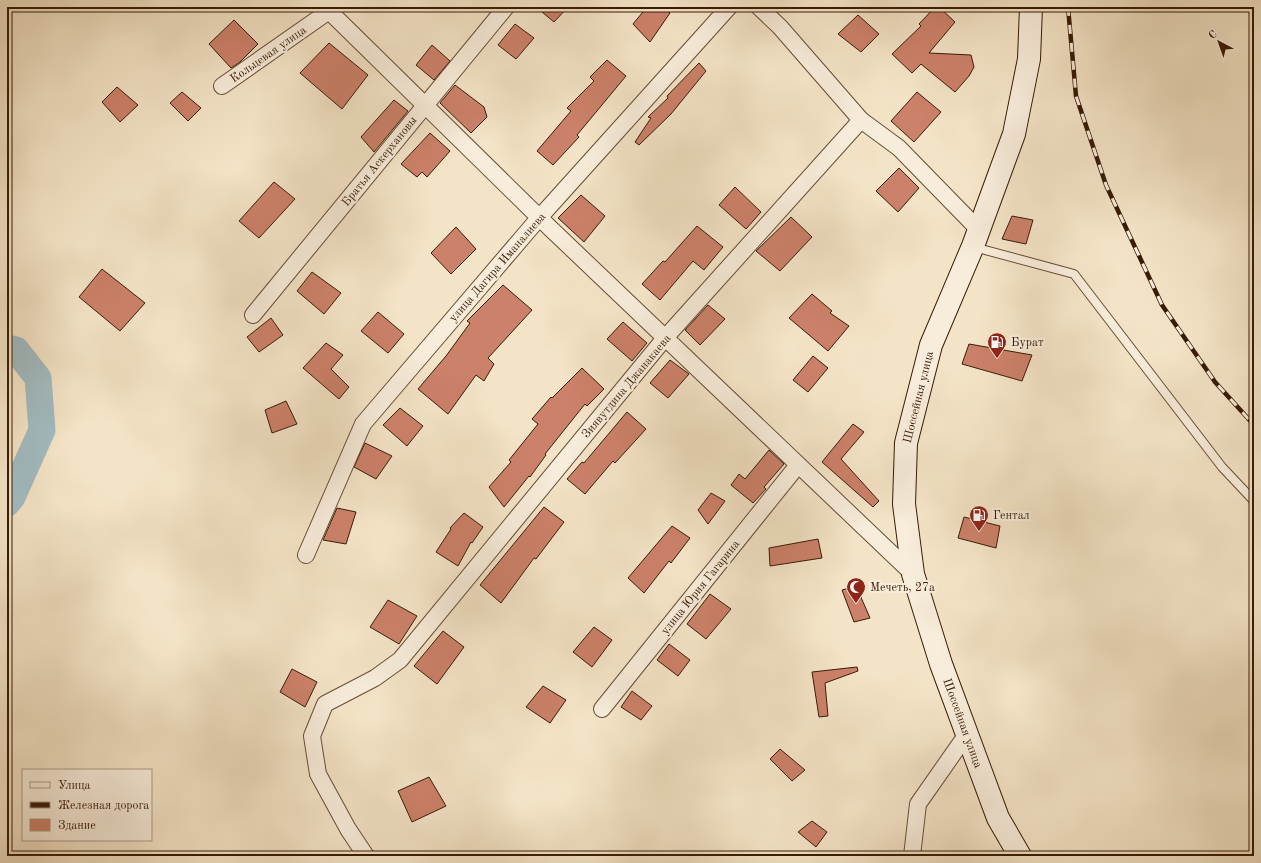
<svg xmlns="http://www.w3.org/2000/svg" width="1261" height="863" viewBox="0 0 1261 863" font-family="'Old Standard TT',serif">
<rect width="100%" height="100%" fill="#f4e4c7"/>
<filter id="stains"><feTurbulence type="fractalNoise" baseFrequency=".005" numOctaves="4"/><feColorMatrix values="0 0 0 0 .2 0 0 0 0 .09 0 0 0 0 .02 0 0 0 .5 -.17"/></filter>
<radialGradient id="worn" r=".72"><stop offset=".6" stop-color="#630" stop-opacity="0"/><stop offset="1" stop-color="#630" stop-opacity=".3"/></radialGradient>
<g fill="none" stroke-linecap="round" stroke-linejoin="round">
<polyline stroke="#a2bbc1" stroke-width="27" points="7,348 16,350 38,378 42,430 12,497 7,503"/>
</g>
<g fill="#cc816a" stroke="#381b06">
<polygon points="536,7 568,7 554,22"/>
<polygon points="647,7 663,7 670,13 650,42 633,24"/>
<polygon points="935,7 939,7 955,22 929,53 971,55 974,67 969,76 955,92 921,64 912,73 892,54 921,26 919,24"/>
<polygon points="858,15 879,34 861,52 838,34"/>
<polygon points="234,20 258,44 240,62 231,68 209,44"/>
<polygon points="515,24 534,38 516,59 498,45"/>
<polygon points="329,43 368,75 342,109 300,73"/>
<polygon points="432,45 450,61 434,80 416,65"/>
<polygon points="607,60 626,76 577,135 579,137 553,165 537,151 571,111 567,108 594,81 590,77"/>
<polygon points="699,63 706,71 671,114 639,145 635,142 651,118 648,117 668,98 667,96"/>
<polygon points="455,85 484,107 487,117 471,133 440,103"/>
<polygon points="117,87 138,105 120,122 102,102"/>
<polygon points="182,92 201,108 188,121 170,103"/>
<polygon points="917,92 941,112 914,142 891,121"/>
<polygon points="394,100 408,111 374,152 361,137"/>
<polygon points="430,133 450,151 427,177 422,172 417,177 401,164"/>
<polygon points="899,168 919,188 898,212 876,191"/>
<polygon points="274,182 295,199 259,238 239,221"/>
<polygon points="735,187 761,212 746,229 719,205"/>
<polygon points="581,195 605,216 584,242 558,218"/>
<polygon points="1012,216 1033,220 1026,244 1002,239"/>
<polygon points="791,217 812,237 780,271 756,251"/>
<polygon points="697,226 723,247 704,270 693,261 660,300 642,284 663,261 665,262"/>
<polygon points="456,227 476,249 451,274 431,253"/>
<polygon points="102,269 145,303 120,331 79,297"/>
<polygon points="312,272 341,293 324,314 297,291"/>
<polygon points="503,285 532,310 488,358 494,364 484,381 476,375 448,414 418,389 446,356 470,323 467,321"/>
<polygon points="812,294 832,311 830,313 849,326 828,351 789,318"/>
<polygon points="708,305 725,319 700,345 685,330"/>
<polygon points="378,312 404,334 388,353 361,331"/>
<polygon points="271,318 283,335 259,352 247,337"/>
<polygon points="623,322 647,343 632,361 607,339"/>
<polygon points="326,343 343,355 331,369 349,387 339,399 303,368"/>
<polygon points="969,344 1032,355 1022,381 962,364"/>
<polygon points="813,356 828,368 808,392 793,380"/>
<polygon points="670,360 689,374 668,398 650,383"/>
<polygon points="582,368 604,389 587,406 585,404 545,454 546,455 530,477 529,476 504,507 489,487 511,462 509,460 538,424 532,419 551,397 552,398"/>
<polygon points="286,401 297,424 272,433 265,410"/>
<polygon points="400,408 423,426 407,446 383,425"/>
<polygon points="627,412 646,429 615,463 613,461 585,494 567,479 582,462 584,463"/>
<polygon points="853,424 864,432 841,459 879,501 873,507 822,462"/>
<polygon points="365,443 392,456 376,479 354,467"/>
<polygon points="769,450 784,464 764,487 766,489 753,503 731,485 739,474 745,479"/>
<polygon points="711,493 725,501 708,524 698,510"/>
<polygon points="544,507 564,522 536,559 534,558 501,603 480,585"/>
<polygon points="337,508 356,512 346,544 323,540"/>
<polygon points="464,513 483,527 472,543 471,542 458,566 436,552 451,529 450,528"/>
<polygon points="964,517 1000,526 996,548 958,538"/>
<polygon points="672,526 690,538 671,563 669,561 644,593 628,578"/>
<polygon points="818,539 822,558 770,566 769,548"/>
<polygon points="856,586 870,618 854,622 842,590"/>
<polygon points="710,594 731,609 706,639 687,624"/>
<polygon points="388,600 417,616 399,644 370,627"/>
<polygon points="594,627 612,640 592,667 573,652"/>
<polygon points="443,631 464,647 437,684 414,666"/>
<polygon points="669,644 690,660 678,676 657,660"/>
<polygon points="857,667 858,671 825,683 828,716 819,717 812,672"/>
<polygon points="292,669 317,682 305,707 280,692"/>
<polygon points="543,686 566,700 550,723 526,707"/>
<polygon points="632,691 652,706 641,720 621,707"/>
<polygon points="780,749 805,770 792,781 770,759"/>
<polygon points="429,777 446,806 412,822 398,791"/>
<polygon points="812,821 827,832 816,847 798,832"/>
</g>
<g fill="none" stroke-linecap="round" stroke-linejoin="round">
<g stroke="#674d36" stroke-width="10">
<polyline id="lane" points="974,247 1074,274 1222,467 1254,501"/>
</g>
<g stroke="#674d36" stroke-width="18">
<g id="street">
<polyline points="759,7 780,27 861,120 899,148 979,230"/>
<polyline points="329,11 550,228 913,574"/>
<polyline points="222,86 329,11 333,7"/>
<polyline points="253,315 506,7"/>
<polyline points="306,555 363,424 539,218 729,7"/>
<polyline points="602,709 798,465"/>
<polyline points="366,856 348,829 318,774 312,736 325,704 375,678 400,660 665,338 861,120"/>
<polyline points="912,856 918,804 967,734"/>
</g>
</g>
<g stroke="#381b06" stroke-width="24">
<polyline id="secondary" points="1020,856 998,818 941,664 913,574 904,504 906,443 931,345 973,246 1014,134 1029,59 1031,7"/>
</g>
<use href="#lane" stroke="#f8eddb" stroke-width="8"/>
<use href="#street" stroke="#f8eddb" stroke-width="16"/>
<use href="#secondary" stroke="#f8eddb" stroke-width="22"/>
<g stroke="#381b06" stroke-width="4.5">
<polyline id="rail" points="1068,7 1076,96 1106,185 1162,305 1215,382 1254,425"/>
</g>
<use href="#rail" stroke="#f8eddb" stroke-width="3" stroke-dasharray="9" stroke-linecap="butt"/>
</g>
<defs>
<g id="fuel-pin" transform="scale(1)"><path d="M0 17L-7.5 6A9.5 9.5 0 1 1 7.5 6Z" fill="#8f2418" stroke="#f8eddb"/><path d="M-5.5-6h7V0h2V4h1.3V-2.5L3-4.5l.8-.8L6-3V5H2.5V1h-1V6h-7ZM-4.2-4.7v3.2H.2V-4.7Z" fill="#fff"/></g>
<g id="mosque-pin" transform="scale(1)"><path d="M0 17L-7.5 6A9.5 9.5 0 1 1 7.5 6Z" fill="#8f2418" stroke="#f8eddb"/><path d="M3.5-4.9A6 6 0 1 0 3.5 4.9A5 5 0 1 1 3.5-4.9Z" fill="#fff"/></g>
</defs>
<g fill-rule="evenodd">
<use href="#fuel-pin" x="997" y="342"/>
<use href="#fuel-pin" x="979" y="515"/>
<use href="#mosque-pin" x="856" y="587"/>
</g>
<g text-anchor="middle" stroke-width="4" stroke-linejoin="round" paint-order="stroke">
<g font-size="12" fill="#381b06" stroke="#f8eddb">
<text transform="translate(268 54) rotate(-35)" y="4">Кольцевая улица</text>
<text transform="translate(379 161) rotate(-51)" y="4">Братья Аскерхановы</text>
<text transform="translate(497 267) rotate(-49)" y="4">улица Дагира Иманалиева</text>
<text transform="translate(626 386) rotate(-50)" y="4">Зиявутдина Джанакаева</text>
<text transform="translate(918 397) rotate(-76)" y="4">Шоссейная улица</text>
<text transform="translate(700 587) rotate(-51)" y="4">улица Юрия Гагарина</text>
<text transform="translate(963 723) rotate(70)" y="4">Шоссейная улица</text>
</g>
<g font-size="12" fill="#381b06" stroke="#f8eddb" text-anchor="start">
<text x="1011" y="346">Бурат</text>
<text x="993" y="519">Гентал</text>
<text x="870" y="591">Мечеть, 27а</text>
</g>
</g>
<rect width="1261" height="863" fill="none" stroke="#f4e4c7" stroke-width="24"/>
<rect x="8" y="8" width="1245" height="847" fill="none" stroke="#381b06" stroke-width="2"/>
<rect x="12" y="12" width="1237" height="839" fill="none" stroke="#381b06"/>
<rect x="22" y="769" width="130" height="72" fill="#f8eddb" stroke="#ab9986"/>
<rect x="30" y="782" width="20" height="6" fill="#f8eddb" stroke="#ab9986"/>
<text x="58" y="789" font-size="12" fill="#381b06">Улица</text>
<rect x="30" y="802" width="20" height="6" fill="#381b06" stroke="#ab9986"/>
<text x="58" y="809" font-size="12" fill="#381b06">Железная дорога</text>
<rect x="30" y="819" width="20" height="12" fill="#cc816a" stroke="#ab9986"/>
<text x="58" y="829" font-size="12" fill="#381b06">Здание</text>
<g transform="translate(1219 42) rotate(319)" stroke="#f8eddb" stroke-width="3" paint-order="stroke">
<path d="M0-3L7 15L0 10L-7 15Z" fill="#381b06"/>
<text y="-6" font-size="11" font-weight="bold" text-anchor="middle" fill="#381b06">С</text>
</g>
<rect width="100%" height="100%" filter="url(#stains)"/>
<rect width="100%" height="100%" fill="url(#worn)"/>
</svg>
